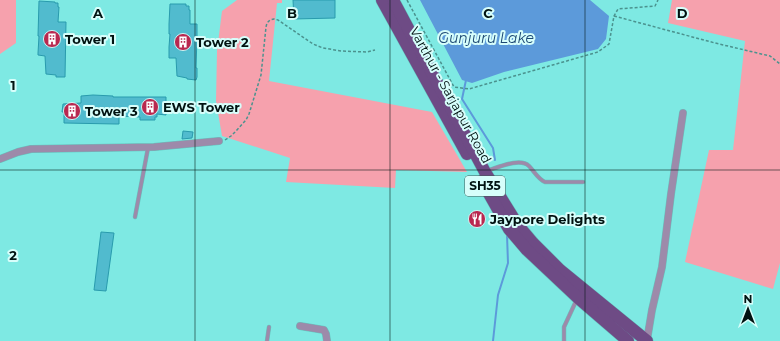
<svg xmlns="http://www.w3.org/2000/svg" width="780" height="341" viewBox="0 0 780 341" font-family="Montserrat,sans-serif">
<rect width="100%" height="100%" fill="#7ee9e3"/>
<g fill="#f6a1ad">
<polygon points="0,0 16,0 16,43 0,54"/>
<polygon points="237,0 282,0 282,3 277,3 269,81 432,112 467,172 396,170 395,188 286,182 290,158 222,136 216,101 217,51 222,11"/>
<polygon points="672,0 780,0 780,263 773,289 685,262 709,150 733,150 745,41 668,23"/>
</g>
<polygon fill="#5c9ada" points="420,0 590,0 609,16 606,39 598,49 504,72 472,83 462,80"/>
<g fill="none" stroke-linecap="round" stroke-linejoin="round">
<g stroke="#5c9ada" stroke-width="2">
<polyline points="466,80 462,99 493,148 495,160"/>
<polyline points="493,341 498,295 508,263 507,235"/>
</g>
</g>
<g fill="#51bbce" stroke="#299bad">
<polygon points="293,0 335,0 335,18 294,19"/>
<polygon points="39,1 55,2 55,3 58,3 58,7 59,7 58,22 66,22 65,77 56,77 56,75 46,74 45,56 38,55 38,53 39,36 38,36"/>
<polygon points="170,4 186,4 186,6 189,6 189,10 190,10 190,24 197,24 197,36 196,68 197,68 197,77 196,80 187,79 187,78 177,76 176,58 169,58 169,47 170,34 169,34 169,24"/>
<polygon points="93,95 113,96 113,97 166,97 166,115 157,114 157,117 155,117 155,120 140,120 140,117 119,116 119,124 116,124 64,123 64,112 62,112 63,104 81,103 81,96"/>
<polygon points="183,131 193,132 192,138 182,139"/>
<polygon points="101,232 114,233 106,291 94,290"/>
</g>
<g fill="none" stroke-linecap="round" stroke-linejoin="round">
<g stroke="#67c2bd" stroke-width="4.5">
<g id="lane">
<path d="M486,171C497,168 520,157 529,166C534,171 538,179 545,182H583"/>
<polyline points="135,217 148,148"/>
<polyline points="267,341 269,327"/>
<polyline points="564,341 564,327 577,299"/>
</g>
</g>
<g stroke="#67c2bd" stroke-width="8">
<g id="street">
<polyline points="0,159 18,152 31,149 154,147 219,141"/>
<polyline points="300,326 324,330 326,334 327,341"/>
<polyline points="647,340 652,310 662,267 671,194 683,113"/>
</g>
</g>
<g stroke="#67c2bd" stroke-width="13">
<g id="primary">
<polyline points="382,0 467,154"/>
<polyline points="393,0 485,172 517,224 533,243 560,270 647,341"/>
<polyline points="482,181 509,229 527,250 578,298 628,341"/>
</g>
</g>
<g stroke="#4b928e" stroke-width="1.5" stroke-dasharray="3 2" stroke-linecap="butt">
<polyline points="407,0 454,87 469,89 598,52 609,44 614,16 618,9 655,6 658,0"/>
<polyline points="614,16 715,43 770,56 780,64"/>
<polyline points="225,140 231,136 236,131 246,120 249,114 261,75 266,27 267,23 270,20 274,19 278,20 313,44 323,48 341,51 367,52 375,50"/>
</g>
<use href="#lane" stroke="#9d8aaa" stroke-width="3.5"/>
<use href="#street" stroke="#9d8aaa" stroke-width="7"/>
<use href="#primary" stroke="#6e4b85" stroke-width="12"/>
</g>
<path fill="none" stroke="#001211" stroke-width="1" stroke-opacity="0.55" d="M195,0V341M390,0V341M585,0V341M0,170H780"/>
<defs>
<g id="building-disc" transform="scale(0.9)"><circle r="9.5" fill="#b9284f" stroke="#d7fefb"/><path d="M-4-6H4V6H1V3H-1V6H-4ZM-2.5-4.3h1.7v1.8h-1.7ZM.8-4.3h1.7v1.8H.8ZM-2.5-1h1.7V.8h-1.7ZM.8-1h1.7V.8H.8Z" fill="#fff"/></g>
<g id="restaurant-disc" transform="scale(0.9)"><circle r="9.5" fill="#b9284f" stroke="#d7fefb"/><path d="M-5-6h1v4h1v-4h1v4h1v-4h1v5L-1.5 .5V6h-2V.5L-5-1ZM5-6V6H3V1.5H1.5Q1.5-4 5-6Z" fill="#fff"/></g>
</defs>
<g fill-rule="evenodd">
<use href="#building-disc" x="52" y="39"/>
<use href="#building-disc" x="183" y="42"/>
<use href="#building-disc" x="150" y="107"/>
<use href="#building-disc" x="72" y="111"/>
<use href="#restaurant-disc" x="477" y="219"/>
</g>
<g text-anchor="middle" stroke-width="4" stroke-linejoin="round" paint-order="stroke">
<rect fill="#d7fefb" stroke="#405957" stroke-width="1" x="465" y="176" width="40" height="20" rx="3"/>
<g font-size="12" font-weight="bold" fill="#001211">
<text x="485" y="190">SH35</text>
</g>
<g font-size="13" font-weight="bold" fill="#001211" stroke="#d7fefb" text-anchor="start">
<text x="65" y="44">Tower 1</text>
<text x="196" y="47">Tower 2</text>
<text x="163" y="112">EWS Tower</text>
<text x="85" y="116">Tower 3</text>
<text x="490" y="224">Jaypore Delights</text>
</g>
<g font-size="13" fill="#001211" stroke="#d7fefb">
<text transform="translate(451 95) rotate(61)" y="5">Varthur - Sarjapur Road</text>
</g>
<g font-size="14" font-style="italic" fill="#1c4873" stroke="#d7fefb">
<text x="486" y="43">Gunjuru Lake</text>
</g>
</g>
<g font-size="13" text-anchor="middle" font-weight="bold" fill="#001211" stroke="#d7fefb" stroke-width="4" stroke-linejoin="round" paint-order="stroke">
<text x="98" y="18">A</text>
<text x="292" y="18">B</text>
<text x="488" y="18">C</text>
<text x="682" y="18">D</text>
<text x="13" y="90">1</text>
<text x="13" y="260">2</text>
</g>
<g transform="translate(748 309)" stroke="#d7fefb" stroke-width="3" paint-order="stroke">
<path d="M0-3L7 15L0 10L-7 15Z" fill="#001211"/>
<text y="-6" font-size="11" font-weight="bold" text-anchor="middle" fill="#001211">N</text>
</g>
</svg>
